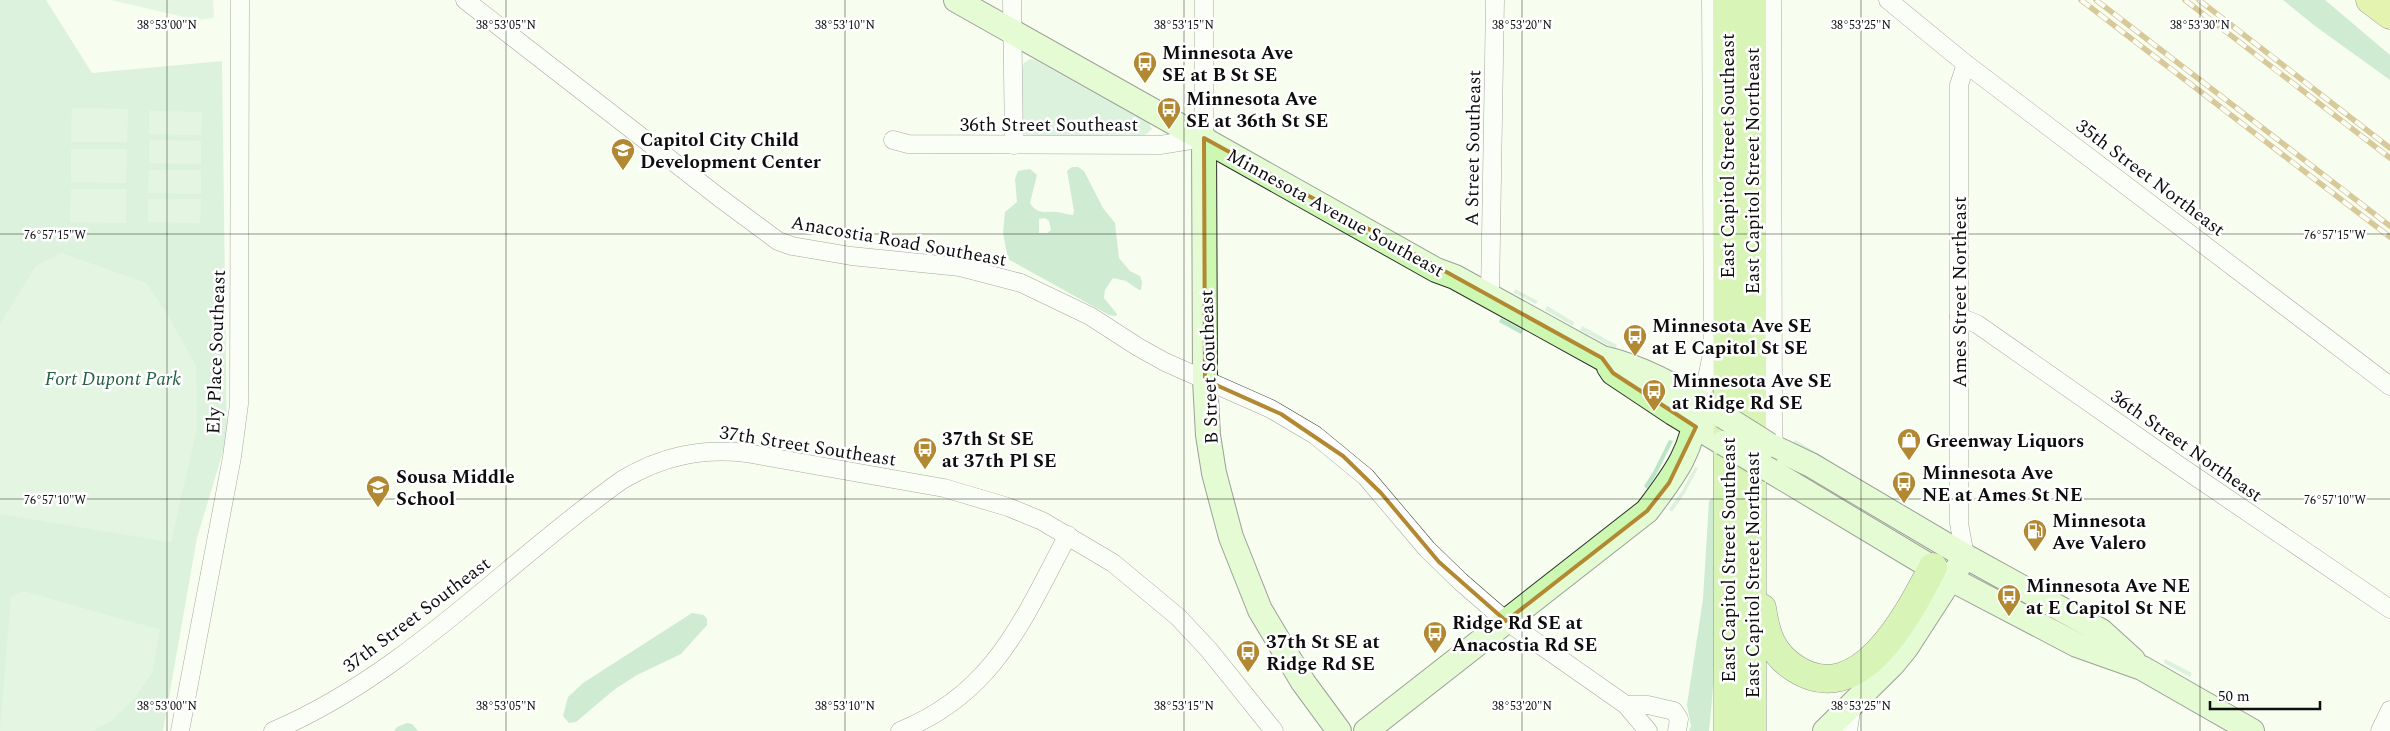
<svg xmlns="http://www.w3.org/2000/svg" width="2390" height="731" viewBox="0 0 2390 731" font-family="Spectral,serif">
<rect width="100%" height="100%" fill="#f7fef0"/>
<g fill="#bce5c5">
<polygon points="0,0 46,0 92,73 222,61 227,438 197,538 163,731 0,731"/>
<polygon points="1030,59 1035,60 1149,123 1152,129 1145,135 1025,136 1023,132 1022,70 1024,63"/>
<polygon points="1515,289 1538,301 1536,304 1514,293"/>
<polygon points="1547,306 1574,322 1573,326 1545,310"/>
<polygon points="1501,318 1523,330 1521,334 1499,322"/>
<polygon points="1582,326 1617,345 1615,349 1580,330"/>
<polygon points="1669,440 1673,441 1656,475 1647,489 1644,486 1653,472"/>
<polygon points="1795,440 1826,458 1824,461 1793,444"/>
<polygon points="1695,467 1698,468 1685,493 1672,512 1669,509 1682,491"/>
<polygon points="2165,659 2192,673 2190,677 2164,663"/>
</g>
<g fill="#9dd5ad" fill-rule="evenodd">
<polygon points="2283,0 2325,0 2390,55 2390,80 2315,26"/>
<path d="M1072,167H1078L1084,171L1103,208L1115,223L1119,258L1130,271L1140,276L1142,282L1141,290H1139L1126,281L1113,278L1105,290L1104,298L1117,314L1116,316L1109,315L1008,259L1003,233L1005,212L1017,202L1015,179L1018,171L1030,169L1037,175L1030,203C1038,215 1043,211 1056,212C1062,212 1067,215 1073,215L1074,211L1067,171ZM1045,218L1049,221L1051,230L1047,233H1039V219Z"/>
<path d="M1718,494C1717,573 1718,652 1709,731H1689L1691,726L1687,705L1703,599L1709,501Z"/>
<polygon points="692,613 704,615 707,619 707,625 681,654 637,675 615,689 576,722 569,723 563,716 568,697 583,683"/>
<polygon points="407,723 412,724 418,731 394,731 397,727"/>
</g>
<g fill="#cdedd0">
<polygon points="110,0 213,0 214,18 197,20"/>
<polygon points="72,108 128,109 127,142 71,142"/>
<polygon points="149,111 202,112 201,135 149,134"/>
<polygon points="149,140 201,141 201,164 149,163"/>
<polygon points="71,149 127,149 126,183 71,182"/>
<polygon points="149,170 201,170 201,194 148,193"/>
<polygon points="71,189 126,189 126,223 70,222"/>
<polygon points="148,199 201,199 200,223 148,222"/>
<polygon points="61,253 146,283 166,312 196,366 197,428 171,542 0,514 0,324 36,266"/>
<path d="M23,591C69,603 113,618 160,629L152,673L134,699L111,721L92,731H0L11,597Z"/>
</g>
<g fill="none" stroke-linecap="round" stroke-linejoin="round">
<g stroke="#414141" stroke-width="19">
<g id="street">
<polyline points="465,0 720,198 778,241 792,246 851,256 960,267 1021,283 1090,316 1138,347 1165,362 1271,409 1315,435 1366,477 1427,549 1461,582 1506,621 1626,705 1648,731"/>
<polyline points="1012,0 1014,145"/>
<polyline points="1772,0 1773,426 1774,448"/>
<polyline points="1888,0 1966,64 2390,386"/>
<polyline points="893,140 908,144 1160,145 1204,138 1204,0"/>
<polyline points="1490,296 1495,0"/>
<polyline points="1959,317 1977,324 2177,464 2390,609"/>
<polyline points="1698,401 1706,383 1713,349 1711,0"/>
<polyline points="1965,556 1959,523 1959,85 1966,64"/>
<polyline points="1626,705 1648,705 1674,711 1679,719 1677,731"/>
<polyline points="180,731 232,457 239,404 240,0"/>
<path d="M273,731C407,674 505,563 622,480C662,456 701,448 746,453L944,488L1008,507L1042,521L1113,563L1178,617L1209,650L1274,731"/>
<path d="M900,731C995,693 1023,619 1068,535"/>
<polyline points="1848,731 1852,705"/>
<polyline points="2380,731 2390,710"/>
</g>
</g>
<g stroke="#303030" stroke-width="26">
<g id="secondary">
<path d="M956,0L1436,270L1455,277L1602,358C1644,367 1687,392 1723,416"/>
<polyline points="1204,138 1205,380 1208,435 1214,473 1231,537 1260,610 1303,682 1339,731"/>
<polyline points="1609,367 1613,373 1673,413 1723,443"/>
<polyline points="1769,445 1811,465 1965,556 2101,631 2133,660"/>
<polyline points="1771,471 1951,579 2077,645 2142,668 2252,731"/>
<path d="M1366,731L1647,511C1676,473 1694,449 1698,401"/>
<polyline points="1825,731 1892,665 1906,648 1959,566"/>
</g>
</g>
<g stroke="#1f1f1f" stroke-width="29">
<g id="primary">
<polyline points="1727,0 1728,731"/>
<path d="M1762,608C1766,635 1772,654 1796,669C1861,710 1910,611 1933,567"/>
<polyline points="1752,731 1752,0"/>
</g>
</g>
<g stroke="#1f1f1f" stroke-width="29">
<polyline id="highway" points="2370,0 2390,15"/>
</g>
<use href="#street" stroke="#fff" stroke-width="18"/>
<use href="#secondary" stroke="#ccf8b1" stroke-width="24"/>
<use href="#primary" stroke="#b1ec72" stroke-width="28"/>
<use href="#highway" stroke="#cfe765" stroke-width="28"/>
<g stroke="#b28932" stroke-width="5.5">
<g id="rail">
<polyline points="2081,0 2390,237"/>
<polyline points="2096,0 2390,226"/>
<polyline points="2185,0 2390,158"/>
<polyline points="2199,0 2390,148"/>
</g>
</g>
<use href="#rail" stroke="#fff" stroke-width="4" stroke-dasharray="11" stroke-linecap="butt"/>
<g stroke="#303030" stroke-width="26" stroke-linecap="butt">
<g id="secondary-bridge">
<polyline points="1723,416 1769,445"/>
<polyline points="1723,443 1771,471"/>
</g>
</g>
<use href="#secondary-bridge" stroke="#ccf8b1" stroke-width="24"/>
</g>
<path d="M0 0H2390V731H0ZM1204,138L1602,358L1613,373L1696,427L1669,483L1647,511L1506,621L1439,562L1381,493L1343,456L1281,414L1205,380Z" fill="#f7fef0" fill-opacity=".55" fill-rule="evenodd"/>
<path fill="none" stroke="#b28932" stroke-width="4" stroke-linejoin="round" d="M1204,138L1602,358L1613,373L1696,427L1669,483L1647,511L1506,621L1439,562L1381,493L1343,456L1281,414L1205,380Z"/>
<path fill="none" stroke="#0e0e0e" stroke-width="1" stroke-opacity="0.45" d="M167,0V731M506,0V731M845,0V731M1184,0V731M1522,0V731M1861,0V731M2200,0V731M0,234H2390M0,499H2390"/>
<defs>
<g id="bus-pin" transform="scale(1.25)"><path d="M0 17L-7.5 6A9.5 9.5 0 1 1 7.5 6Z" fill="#b28932" stroke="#fff"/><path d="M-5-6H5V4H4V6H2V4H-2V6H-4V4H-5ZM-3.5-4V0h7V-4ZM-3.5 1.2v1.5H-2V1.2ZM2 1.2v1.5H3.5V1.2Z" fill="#fff"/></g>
<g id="school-pin" transform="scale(1.25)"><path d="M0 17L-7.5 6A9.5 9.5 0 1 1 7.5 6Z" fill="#b28932" stroke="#fff"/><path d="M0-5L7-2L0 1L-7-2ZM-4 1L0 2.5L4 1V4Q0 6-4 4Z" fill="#fff"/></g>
<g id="shop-pin" transform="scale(1.25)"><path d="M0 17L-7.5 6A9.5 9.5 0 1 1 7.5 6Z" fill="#b28932" stroke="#fff"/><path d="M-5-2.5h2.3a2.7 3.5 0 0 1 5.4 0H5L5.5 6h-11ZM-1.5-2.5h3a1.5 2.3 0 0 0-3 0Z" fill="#fff"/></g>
<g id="fuel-pin" transform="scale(1.25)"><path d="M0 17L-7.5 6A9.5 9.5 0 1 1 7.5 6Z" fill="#b28932" stroke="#fff"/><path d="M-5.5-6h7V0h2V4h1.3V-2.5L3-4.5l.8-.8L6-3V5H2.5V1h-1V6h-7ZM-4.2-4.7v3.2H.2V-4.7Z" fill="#fff"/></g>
</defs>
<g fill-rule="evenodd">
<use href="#bus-pin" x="1145" y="63"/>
<use href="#bus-pin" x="1169" y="109"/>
<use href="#school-pin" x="623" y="150"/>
<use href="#bus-pin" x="1635" y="336"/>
<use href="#bus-pin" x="1654" y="391"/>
<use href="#shop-pin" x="1909" y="440"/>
<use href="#bus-pin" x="925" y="449"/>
<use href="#bus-pin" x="1904" y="483"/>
<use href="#school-pin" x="378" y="487"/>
<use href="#fuel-pin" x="2035" y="531"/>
<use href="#bus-pin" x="2009" y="596"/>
<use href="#bus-pin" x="1435" y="633"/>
<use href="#bus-pin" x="1248" y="652"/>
</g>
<g text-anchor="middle" stroke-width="5" stroke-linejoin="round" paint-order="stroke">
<g font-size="19" font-weight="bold" fill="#0e0e0e" stroke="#fff" text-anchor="start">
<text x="1162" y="59">Minnesota Ave<tspan x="1162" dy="22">SE at B St SE</tspan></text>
<text x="1186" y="105">Minnesota Ave<tspan x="1186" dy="22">SE at 36th St SE</tspan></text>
<text x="640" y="146">Capitol City Child<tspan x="640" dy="22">Development Center</tspan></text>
<text x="1652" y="332">Minnesota Ave SE<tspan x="1652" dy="22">at E Capitol St SE</tspan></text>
<text x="1672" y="387">Minnesota Ave SE<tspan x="1672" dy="22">at Ridge Rd SE</tspan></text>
<text x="942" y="445">37th St SE<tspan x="942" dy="22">at 37th Pl SE</tspan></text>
<text x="1926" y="447">Greenway Liquors</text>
<text x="1922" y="479">Minnesota Ave<tspan x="1922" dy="22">NE at Ames St NE</tspan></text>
<text x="396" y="483">Sousa Middle<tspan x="396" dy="22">School</tspan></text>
<text x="2052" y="527">Minnesota<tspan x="2052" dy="22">Ave Valero</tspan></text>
<text x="2026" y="592">Minnesota Ave NE<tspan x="2026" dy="22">at E Capitol St NE</tspan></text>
<text x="1452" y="629">Ridge Rd SE at<tspan x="1452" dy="22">Anacostia Rd SE</tspan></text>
<text x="1266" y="648">37th St SE at<tspan x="1266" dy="22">Ridge Rd SE</tspan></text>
</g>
<g font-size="19" fill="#0e0e0e" stroke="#fff">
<text x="1049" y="131">36th Street Southeast</text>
<text transform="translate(1472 148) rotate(-89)" y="7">A Street Southeast</text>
<text transform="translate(1727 156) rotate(-90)" y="7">East Capitol Street Southeast</text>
<text transform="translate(1752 171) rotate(-90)" y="7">East Capitol Street Northeast</text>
<text transform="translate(2151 177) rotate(37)" y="7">35th Street Northeast</text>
<text transform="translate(1336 212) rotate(29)" y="7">Minnesota Avenue Southeast</text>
<text transform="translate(899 240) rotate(10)" y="7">Anacostia Road Southeast</text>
<text transform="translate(1959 292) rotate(-90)" y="7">Ames Street Northeast</text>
<text transform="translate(215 352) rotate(-88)" y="7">Ely Place Southeast</text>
<text transform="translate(1208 367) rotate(-92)" y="7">B Street Southeast</text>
<text transform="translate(808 445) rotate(9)" y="7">37th Street Southeast</text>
<text transform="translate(2187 445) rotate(35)" y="7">36th Street Northeast</text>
<text transform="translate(1728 560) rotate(-90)" y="7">East Capitol Street Southeast</text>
<text transform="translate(1752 575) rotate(-90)" y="7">East Capitol Street Northeast</text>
<text transform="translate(416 614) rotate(-37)" y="7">37th Street Southeast</text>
</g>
<g font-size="19" font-style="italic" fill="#246043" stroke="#fff">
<text x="113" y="385">Fort Dupont Park</text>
</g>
</g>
<g font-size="12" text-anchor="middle" fill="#0e0e0e" stroke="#fff" stroke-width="5" stroke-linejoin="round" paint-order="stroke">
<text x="167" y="29">38°53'00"N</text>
<text x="506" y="29">38°53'05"N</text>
<text x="845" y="29">38°53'10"N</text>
<text x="1184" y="29">38°53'15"N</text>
<text x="1522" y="29">38°53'20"N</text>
<text x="1861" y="29">38°53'25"N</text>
<text x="2200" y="29">38°53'30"N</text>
<text x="2335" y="239">76°57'15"W</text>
<text x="55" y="239">76°57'15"W</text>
<text x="2335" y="504">76°57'10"W</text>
<text x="55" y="504">76°57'10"W</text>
<text x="167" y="710">38°53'00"N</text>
<text x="506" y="710">38°53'05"N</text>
<text x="845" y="710">38°53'10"N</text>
<text x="1184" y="710">38°53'15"N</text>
<text x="1522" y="710">38°53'20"N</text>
<text x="1861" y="710">38°53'25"N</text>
</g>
<path d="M2210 701v8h110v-8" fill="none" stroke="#0e0e0e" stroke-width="2.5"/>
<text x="2218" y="701" font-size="15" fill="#0e0e0e" stroke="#ffffff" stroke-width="4" paint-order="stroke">50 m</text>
</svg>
